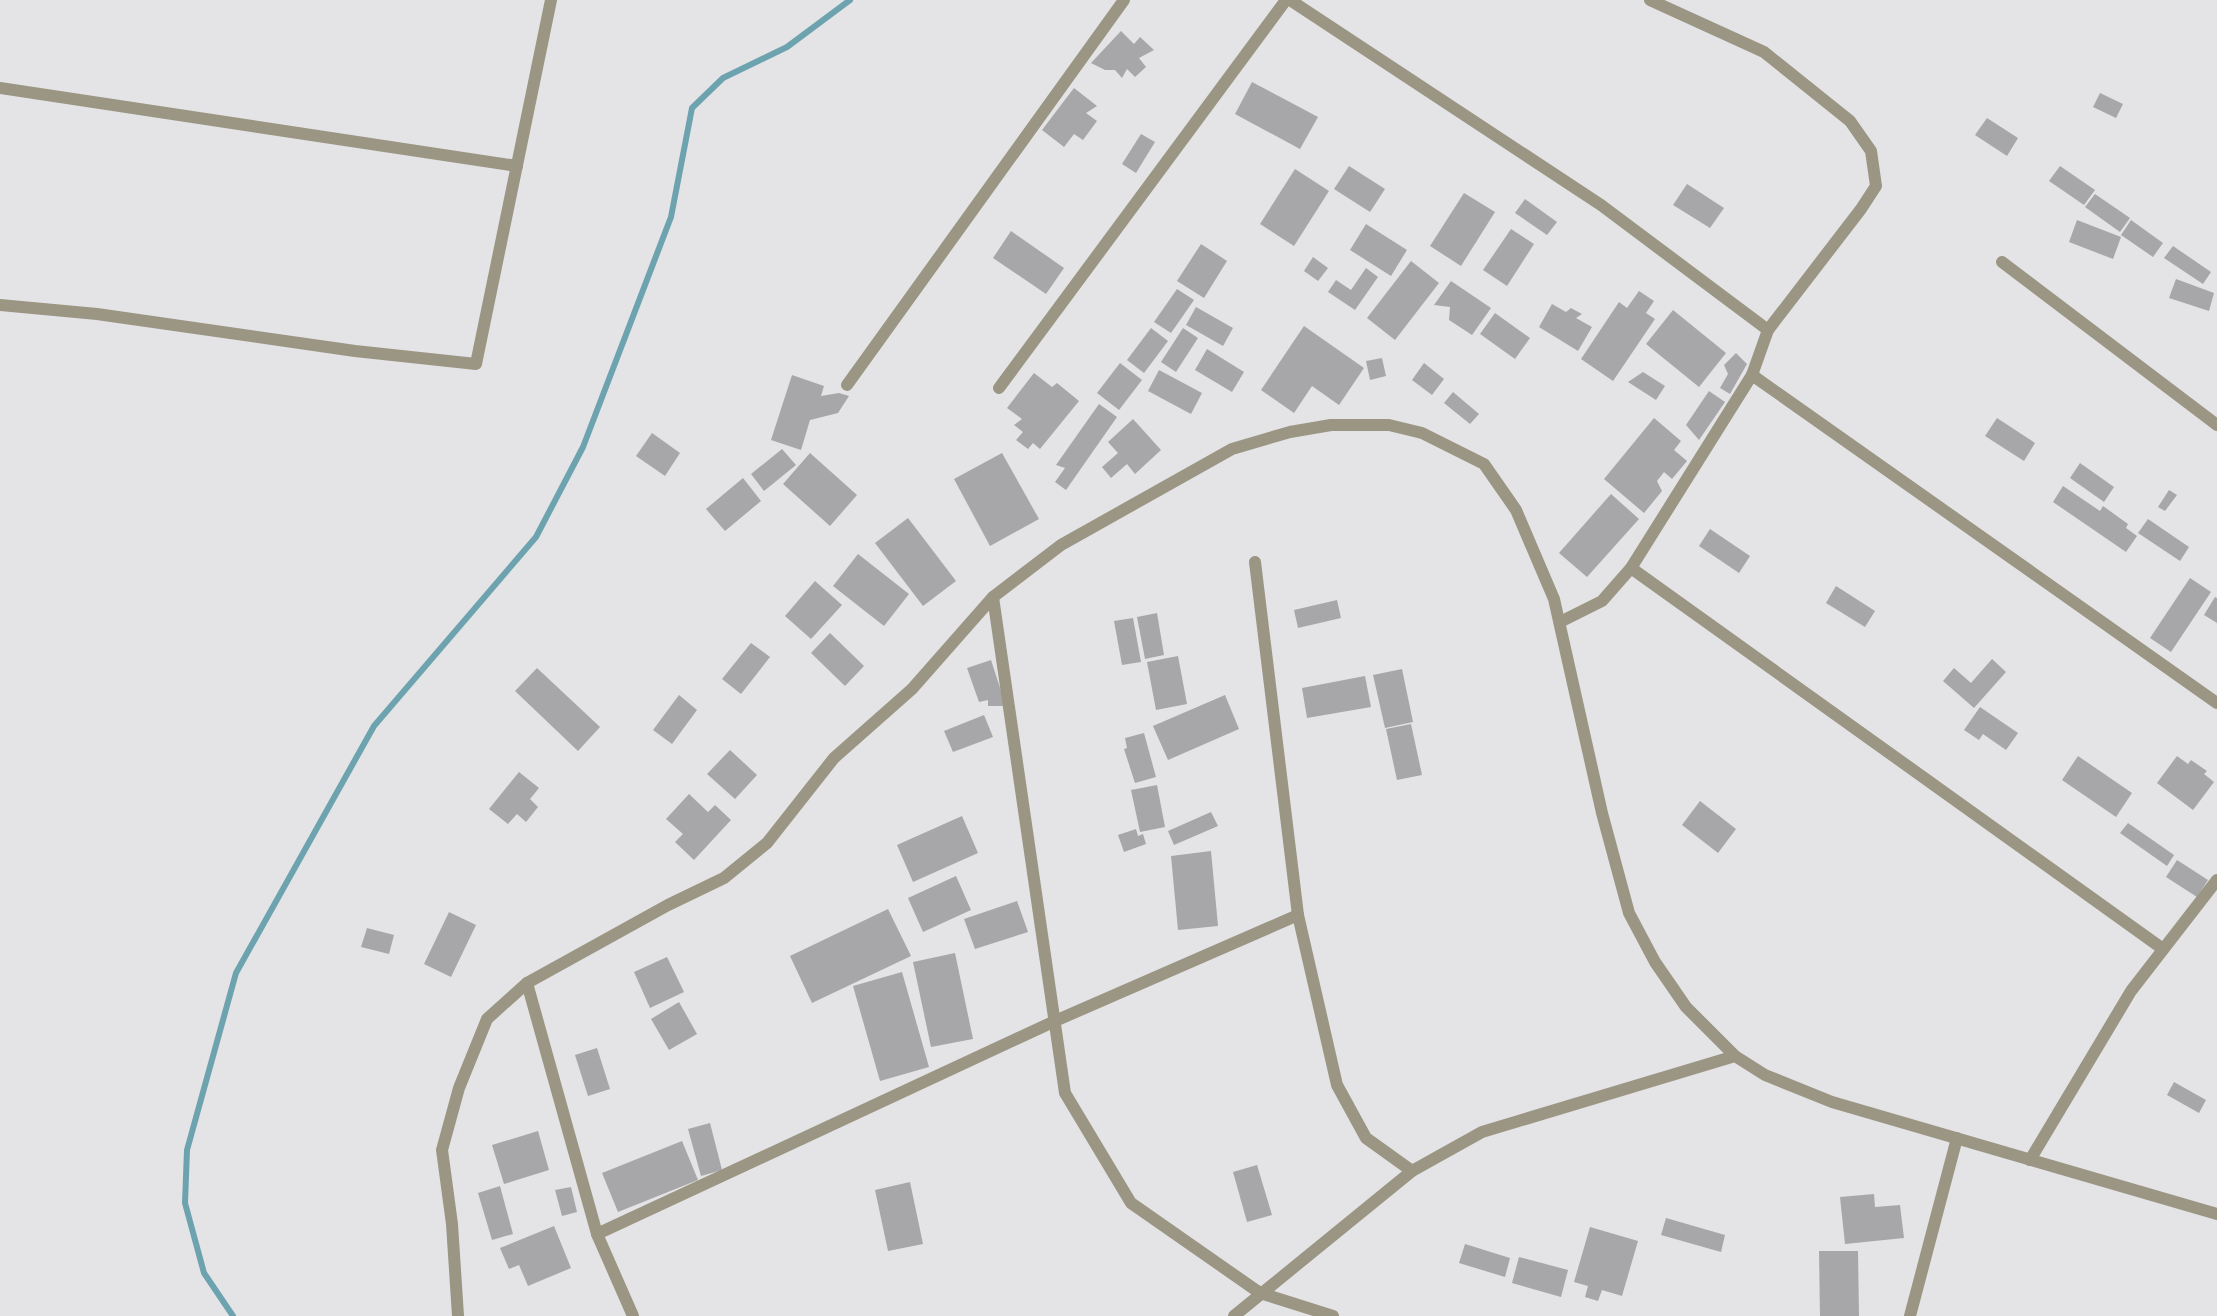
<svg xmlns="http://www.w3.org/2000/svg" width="2217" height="1316" viewBox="0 0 2217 1316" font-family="'Varela Round',sans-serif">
<rect width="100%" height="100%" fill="#e4e4e7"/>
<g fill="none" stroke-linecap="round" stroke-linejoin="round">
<polyline stroke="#6da3af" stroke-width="6" points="233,1316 204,1273 185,1203 187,1150 236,973 374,726 536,537 583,447 671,217 692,108 723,78 787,47 850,0"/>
</g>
<g fill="#a7a7aa">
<polygon points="1121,31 1134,44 1140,37 1154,50 1139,58 1146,67 1135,77 1127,69 1122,78 1115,70 1105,70 1091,63"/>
<polygon points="1252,82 1318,117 1300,149 1235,114"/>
<polygon points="1074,88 1097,106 1086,113 1097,121 1083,140 1074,134 1064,147 1042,130"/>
<polygon points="2100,93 2123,104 2116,118 2093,107"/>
<polygon points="1987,118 2018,138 2007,156 1975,135"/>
<polygon points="1141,134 1155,142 1136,173 1122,164"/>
<polygon points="1349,166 1385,189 1370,212 1334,189"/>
<polygon points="2060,166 2095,190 2084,205 2049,181"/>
<polygon points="1295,169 1329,191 1294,246 1260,224"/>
<polygon points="1687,184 1724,208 1710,228 1673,205"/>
<polygon points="1464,193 1495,212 1461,266 1430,246"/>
<polygon points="2095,194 2130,218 2120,232 2085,207"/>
<polygon points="1525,199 1557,222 1547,235 1515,213"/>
<polygon points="2077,220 2121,237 2113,259 2069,242"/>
<polygon points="2131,220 2163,243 2153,257 2121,235"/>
<polygon points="1366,224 1407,250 1391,276 1350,250"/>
<polygon points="1511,229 1534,244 1507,286 1483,270"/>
<polygon points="1011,231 1064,268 1046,294 993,258"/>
<polygon points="1201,244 1227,261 1204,298 1177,281"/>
<polygon points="2173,246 2211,272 2203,284 2164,258"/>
<polygon points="1313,257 1328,268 1318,281 1304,271"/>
<polygon points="1411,261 1439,283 1395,340 1367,318"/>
<polygon points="1366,268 1378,277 1355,310 1328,292 1336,280 1351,290"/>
<polygon points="2176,279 2214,293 2209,311 2169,298"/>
<polygon points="1451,281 1491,308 1472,335 1449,320 1450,307 1434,305"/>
<polygon points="1177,289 1194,300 1171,333 1154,322"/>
<polygon points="1639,291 1654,301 1646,313 1655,319 1613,381 1581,359 1619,302 1627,308"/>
<polygon points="1552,304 1566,312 1571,308 1582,314 1576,318 1592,327 1578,351 1539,327"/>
<polygon points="1196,307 1233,328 1223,346 1186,325"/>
<polygon points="1673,310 1726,353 1699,387 1646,344"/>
<polygon points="1495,313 1530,338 1515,359 1480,334"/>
<polygon points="1304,326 1364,368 1339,405 1312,386 1294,413 1261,390"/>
<polygon points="1151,328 1168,341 1144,373 1127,360"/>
<polygon points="1183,328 1198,338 1176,372 1161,362"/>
<polygon points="1207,349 1244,372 1232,392 1195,370"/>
<polygon points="1736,353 1747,364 1730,394 1720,388 1728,374 1724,365"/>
<polygon points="1382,358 1386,376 1370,380 1366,361"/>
<polygon points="1120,363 1142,380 1119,410 1097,393"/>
<polygon points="1424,363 1444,379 1432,395 1412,380"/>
<polygon points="1159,370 1202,393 1191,414 1148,391"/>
<polygon points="1643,372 1665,386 1656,400 1628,382"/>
<polygon points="1034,373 1052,387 1057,383 1079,401 1040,449 1033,443 1028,449 1016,440 1023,432 1014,425 1022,419 1007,408"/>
<polygon points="792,375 824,386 821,396 839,393 849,396 838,413 810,420 801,450 771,440"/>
<polygon points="1709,391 1725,402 1699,440 1686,425"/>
<polygon points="1453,392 1479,414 1470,424 1444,403"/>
<polygon points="1099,404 1117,417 1066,490 1055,482 1065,468 1056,465"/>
<polygon points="1654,418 1681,441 1674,450 1687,461 1672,479 1664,472 1657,481 1662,491 1644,513 1604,479"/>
<polygon points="1997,418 2035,443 2024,461 1985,436"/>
<polygon points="1133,419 1161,450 1135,474 1127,464 1111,478 1102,467 1118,453 1108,442"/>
<polygon points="652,433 680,453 665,476 636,456"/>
<polygon points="782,449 796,465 764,491 751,474"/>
<polygon points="810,453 857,495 830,526 783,484"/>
<polygon points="1002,453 1039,519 990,546 954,479"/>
<polygon points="2080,463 2114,487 2104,502 2070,478"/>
<polygon points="743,478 761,501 725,531 706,509"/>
<polygon points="2063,486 2100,511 2103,506 2128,524 2126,528 2137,536 2126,552 2053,502"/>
<polygon points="2169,490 2177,495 2165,511 2158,507"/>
<polygon points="1611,494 1639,519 1587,577 1559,553"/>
<polygon points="908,518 956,581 923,606 875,543"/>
<polygon points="2148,519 2189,547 2180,561 2138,533"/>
<polygon points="1710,529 1750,556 1739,573 1699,546"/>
<polygon points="858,554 909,594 884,626 833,586"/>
<polygon points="2190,578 2211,592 2171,652 2150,638"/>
<polygon points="815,581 842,605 811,639 785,616"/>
<polygon points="1836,586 1875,611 1865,627 1826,603"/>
<polygon points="2215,597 2217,598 2217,623 2204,615"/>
<polygon points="1337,600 1341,618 1298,628 1294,610"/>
<polygon points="1157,613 1164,655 1145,659 1137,617"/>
<polygon points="1133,618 1141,662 1122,665 1114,621"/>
<polygon points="830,633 864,666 845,686 811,653"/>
<polygon points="751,643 770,657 741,694 722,679"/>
<polygon points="1178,656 1187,704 1156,710 1147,662"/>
<polygon points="1992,659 2006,672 1974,708 1943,681 1954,668 1971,683"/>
<polygon points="991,660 1003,697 1004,706 988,706 988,700 979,702 967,668"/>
<polygon points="537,668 600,727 578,751 515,691"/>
<polygon points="1402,669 1413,722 1385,728 1373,675"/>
<polygon points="1365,676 1371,707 1307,718 1302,688"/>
<polygon points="679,695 697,710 672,744 653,730"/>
<polygon points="1225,695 1239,729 1168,760 1153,726"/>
<polygon points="1980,707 2018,733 2006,750 1983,734 1979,740 1964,730"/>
<polygon points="984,715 993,737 953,752 944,731"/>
<polygon points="1411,724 1422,775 1397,780 1386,729"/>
<polygon points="1144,733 1156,777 1135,783 1124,749 1127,748 1125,738"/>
<polygon points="730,750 757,775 735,799 707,774"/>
<polygon points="2078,756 2132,793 2116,817 2062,780"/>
<polygon points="2177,756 2188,764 2191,760 2207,771 2204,774 2214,782 2193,810 2157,783"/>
<polygon points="519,772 539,788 530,799 538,807 526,822 517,814 508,824 489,809"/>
<polygon points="1157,785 1165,827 1140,832 1131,790"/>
<polygon points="689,794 708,812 715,805 731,820 694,860 675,842 683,834 666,819"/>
<polygon points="1700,801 1736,829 1718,853 1682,825"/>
<polygon points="1211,812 1218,826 1174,845 1168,831"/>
<polygon points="962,816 978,853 913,882 897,845"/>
<polygon points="2128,823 2174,855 2167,866 2120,833"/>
<polygon points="1136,829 1138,836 1143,834 1146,844 1124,852 1118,835"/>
<polygon points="1211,851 1218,926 1178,930 1171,856"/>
<polygon points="2177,860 2208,880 2197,897 2166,877"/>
<polygon points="956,876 971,910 923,932 908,898"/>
<polygon points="1017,901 1028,932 975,949 964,919"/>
<polygon points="888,909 911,956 812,1003 790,956"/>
<polygon points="449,912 476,925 451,977 424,964"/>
<polygon points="367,928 394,935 389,954 361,947"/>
<polygon points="955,953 973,1039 931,1047 913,962"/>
<polygon points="667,957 684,992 650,1008 634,972"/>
<polygon points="902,972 929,1067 880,1081 853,986"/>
<polygon points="679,1002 697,1034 669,1050 651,1019"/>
<polygon points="597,1048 610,1089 588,1096 575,1055"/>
<polygon points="2174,1082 2206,1100 2199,1113 2167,1095"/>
<polygon points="710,1123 722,1170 701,1176 688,1129"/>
<polygon points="538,1131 549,1170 504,1184 492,1145"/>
<polygon points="682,1141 698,1180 618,1212 602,1173"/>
<polygon points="1257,1165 1272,1215 1247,1222 1233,1172"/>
<polygon points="910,1182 923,1244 888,1251 875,1190"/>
<polygon points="500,1186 513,1234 492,1240 478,1193"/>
<polygon points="571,1187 577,1212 562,1216 555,1190"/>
<polygon points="1874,1194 1875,1207 1900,1205 1904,1238 1845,1244 1840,1197"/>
<polygon points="1666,1218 1725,1235 1721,1252 1661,1235"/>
<polygon points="554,1226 571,1268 528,1286 519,1265 509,1269 500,1248"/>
<polygon points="1590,1227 1638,1241 1622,1296 1602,1290 1598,1301 1585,1297 1588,1286 1574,1282"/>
<polygon points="1465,1244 1510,1258 1505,1277 1459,1263"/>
<polygon points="1819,1251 1858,1251 1859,1316 1820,1316"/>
<polygon points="1519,1257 1568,1270 1561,1297 1512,1283"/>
</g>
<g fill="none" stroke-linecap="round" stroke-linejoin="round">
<g stroke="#9b9683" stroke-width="12">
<polyline points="1290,0 1601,205 1768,330 1752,375 1631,568 1602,601 1560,622"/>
<polyline points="1650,0 1764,52 1850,121 1871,151 1876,186 1861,209 1768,330"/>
<polyline points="0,88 517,166"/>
<polyline points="2002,262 2217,425"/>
<polyline points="0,305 97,314 355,351 476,364 551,0"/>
<polyline points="1752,375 2217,703"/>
<polyline points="847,385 1124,0"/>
<polyline points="999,388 1286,0"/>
<polyline points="1255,562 1298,915 1337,1085 1366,1138 1412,1171"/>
<polyline points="1631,568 2163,949"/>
<polyline points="993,597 1065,1093 1131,1203 1260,1293 1333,1316"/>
<polyline points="527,983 597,1234 633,1316"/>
<polyline points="2030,1160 2131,991 2217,880"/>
<polyline points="597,1234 1055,1021 1298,915"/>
<polyline points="458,1316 452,1224 442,1150 459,1088 487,1019 527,983 668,905 724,878 767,843 834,758 912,689 993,597 1061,545 1232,449 1290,432 1331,425 1389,425 1422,433 1484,464 1516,510 1554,599 1602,813 1629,913 1655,962 1686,1007 1735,1056 1765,1075 1832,1102 2217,1214"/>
<polyline points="1234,1316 1412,1171 1482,1132 1735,1056"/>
<polyline points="1910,1316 1957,1138"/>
</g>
</g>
</svg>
